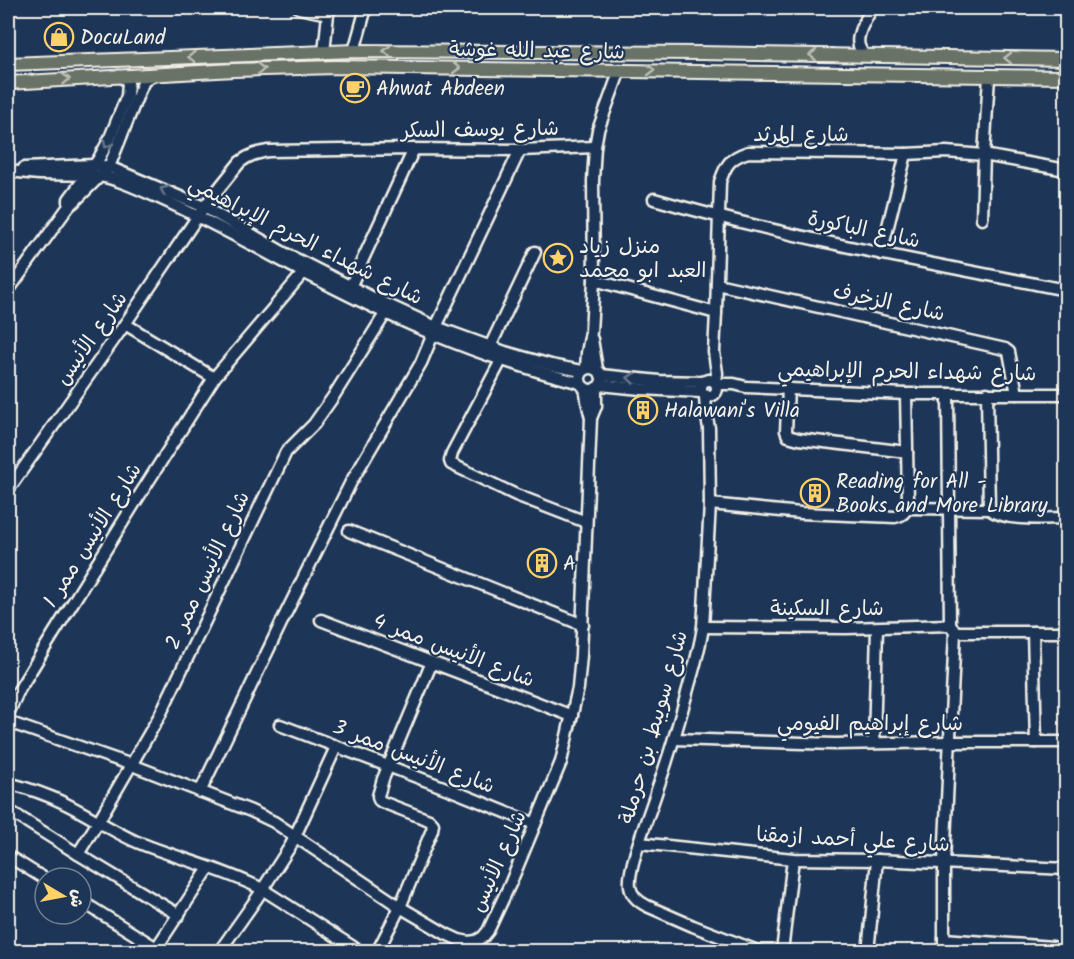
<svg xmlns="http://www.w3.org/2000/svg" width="1074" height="959" viewBox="0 0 1074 959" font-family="Kalam,'Playpen Sans Arabic',sans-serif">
<rect width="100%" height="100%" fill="#1d3557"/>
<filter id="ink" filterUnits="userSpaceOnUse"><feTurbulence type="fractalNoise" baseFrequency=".0167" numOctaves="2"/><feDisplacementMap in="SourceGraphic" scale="12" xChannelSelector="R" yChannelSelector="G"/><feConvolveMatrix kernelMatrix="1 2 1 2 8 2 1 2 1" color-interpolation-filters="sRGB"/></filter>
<g filter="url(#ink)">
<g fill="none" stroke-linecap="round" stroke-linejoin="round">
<g stroke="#f4f1e8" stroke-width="15">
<g id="minor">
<polyline points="299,8 328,14 329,9"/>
<polyline points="354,51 366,8"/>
<polyline points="324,52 328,14"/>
<path d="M864,55C862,52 860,49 859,46C855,34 867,18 872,8"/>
<polyline points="24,168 94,165 109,167 204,207 286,254 373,298 436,327 505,352 551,365 582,371"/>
<path d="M8,171L39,174L95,175C116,178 139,189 159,198C208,220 254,246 301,271C344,293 388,316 433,334C481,354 530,370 580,383"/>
<path d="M654,199C790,238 928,263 1066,290"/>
<polyline points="69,206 69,199 98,160 109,140 127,96 128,82 125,79 118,76"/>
<polyline points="982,219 984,155 989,77"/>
<polyline points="881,254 906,154"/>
<polyline points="594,280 716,313"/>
<polyline points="717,284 1005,349 1009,352 1017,394"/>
<polyline points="350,287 414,149"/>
<polyline points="8,291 69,206 74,202 109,167 139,92 144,81 153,75"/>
<polyline points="125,324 214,378"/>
<polyline points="592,339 597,369"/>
<polyline points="488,351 535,252"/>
<polyline points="504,355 452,453 450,461 451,464 516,495 586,522"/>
<circle cx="591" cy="379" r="11"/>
<polyline points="586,369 587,353 591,332 594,280 593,181 595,147 598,130 620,70"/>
<polyline points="601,375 659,381 703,382"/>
<circle cx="709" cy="388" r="8"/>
<path d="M716,383L717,373L714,352L716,313L720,182C726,164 730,158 748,152L906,154L946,152L984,155L1066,170"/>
<polyline points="717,384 734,384 746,387 906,394 1066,394"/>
<polyline points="600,385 641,389 701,392"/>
<polyline points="585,388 588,406 591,418"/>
<polyline points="788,388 786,431 788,436 799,439 907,452"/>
<polyline points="987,393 989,509"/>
<polyline points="948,394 950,625 954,630"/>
<path d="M705,395L706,413L709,428L710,504L703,627C700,648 694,668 688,689C679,723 669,756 657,790C651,810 627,868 630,886C631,896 639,902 647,906L693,926L760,952"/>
<path d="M8,490L125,324L204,207L240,162C249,155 257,153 268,151L414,149L520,150L595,147"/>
<path d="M710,504L801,513L895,517C905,515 907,510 908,500L906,394"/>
<path d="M907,508L989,509C1006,522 1045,518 1066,518"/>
<polyline points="349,531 583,625"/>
<polyline points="321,620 572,716"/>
<polyline points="703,627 847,628 950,625"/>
<polyline points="955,632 1066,632"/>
<polyline points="1033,632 1036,742"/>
<polyline points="8,714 19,690 41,654 134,504 214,378 304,272"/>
<polyline points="8,722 132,765 251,811 274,822 400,907 446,934 459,940 469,942 476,941 483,937 488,931 511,882 561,762 578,688 581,655 591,418 596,406 596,388"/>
<polyline points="280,725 451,790 535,824"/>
<polyline points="674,739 835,744 951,742 1066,742"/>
<polyline points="874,743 877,628"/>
<path d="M8,783C27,788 46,794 64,803C89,815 112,831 137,842C179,859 223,869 262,889L361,952"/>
<polyline points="200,792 286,613 351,482 421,363 436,327 520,150"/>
<polyline points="8,810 78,854 179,915"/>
<polyline points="639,843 793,859 877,860 1066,869"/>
<polyline points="78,854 98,822 160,715 286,452 314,424 333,397 390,306"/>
<polyline points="8,856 45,879"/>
<polyline points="81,901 163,952"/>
<polyline points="944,939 1053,947 1059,949 1061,952"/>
<polyline points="157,947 209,868"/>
<polyline points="219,952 257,898 291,845 336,747"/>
<polyline points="377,952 400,907 432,830 433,824 429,820 382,802 379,800 378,796 383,779 432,662"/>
<polyline points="782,952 793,859"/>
<polyline points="868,952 877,860"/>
<polyline points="944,952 944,863 955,632"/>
</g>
</g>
<g stroke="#f4f1e8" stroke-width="16">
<g id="major">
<polyline points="8,64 354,51 698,53 1066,59"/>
<polyline points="8,83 234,70 336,67 1066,77"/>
</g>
</g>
<use href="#minor" stroke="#1d3557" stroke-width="10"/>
<use href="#major" stroke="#697266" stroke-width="12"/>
</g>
<defs><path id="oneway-chevron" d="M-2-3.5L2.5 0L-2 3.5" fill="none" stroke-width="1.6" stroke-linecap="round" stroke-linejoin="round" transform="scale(1.5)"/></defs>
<g stroke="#bcbeb4">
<use href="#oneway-chevron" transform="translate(387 51) rotate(-180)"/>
<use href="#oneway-chevron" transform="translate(813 55) rotate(-179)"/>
<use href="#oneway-chevron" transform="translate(192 57) rotate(178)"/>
<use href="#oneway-chevron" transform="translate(1008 58) rotate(-179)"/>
<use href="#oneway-chevron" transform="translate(456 68) rotate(1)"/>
<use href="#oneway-chevron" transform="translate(261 69) rotate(-1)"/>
<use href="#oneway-chevron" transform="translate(651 70) rotate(1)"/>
<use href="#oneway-chevron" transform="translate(66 79) rotate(-3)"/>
</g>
<g stroke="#68778a">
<use href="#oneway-chevron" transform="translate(107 144) rotate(118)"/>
<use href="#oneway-chevron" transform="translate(164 190) rotate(-156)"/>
<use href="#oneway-chevron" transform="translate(631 378) rotate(-174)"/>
</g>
</g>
<defs>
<g id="shop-ring" transform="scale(1.5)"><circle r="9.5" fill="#1d3557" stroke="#ffd166" stroke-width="1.5"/><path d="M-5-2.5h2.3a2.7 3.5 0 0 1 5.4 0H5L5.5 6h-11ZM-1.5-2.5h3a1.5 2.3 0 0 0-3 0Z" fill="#ffd166"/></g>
<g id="cafe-ring" transform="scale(1.5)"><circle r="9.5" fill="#1d3557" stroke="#ffd166" stroke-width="1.5"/><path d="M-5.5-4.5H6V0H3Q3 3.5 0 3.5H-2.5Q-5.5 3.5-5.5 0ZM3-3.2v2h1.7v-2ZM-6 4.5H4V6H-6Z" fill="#ffd166"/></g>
<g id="sight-ring" transform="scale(1.5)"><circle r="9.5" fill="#1d3557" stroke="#ffd166" stroke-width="1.5"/><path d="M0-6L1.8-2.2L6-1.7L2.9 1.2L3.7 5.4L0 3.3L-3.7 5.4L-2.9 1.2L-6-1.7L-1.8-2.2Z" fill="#ffd166"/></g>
<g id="building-ring" transform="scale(1.5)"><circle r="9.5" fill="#1d3557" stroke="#ffd166" stroke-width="1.5"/><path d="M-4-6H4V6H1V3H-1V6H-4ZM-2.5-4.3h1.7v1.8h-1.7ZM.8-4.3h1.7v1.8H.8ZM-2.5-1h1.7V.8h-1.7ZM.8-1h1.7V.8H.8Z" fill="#ffd166"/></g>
</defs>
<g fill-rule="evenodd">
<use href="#shop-ring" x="59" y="37"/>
<use href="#cafe-ring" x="355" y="88"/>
<use href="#sight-ring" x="558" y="258"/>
<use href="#building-ring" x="643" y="410"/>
<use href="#building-ring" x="815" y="493"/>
<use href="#building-ring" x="542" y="563"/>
</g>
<g text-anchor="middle" stroke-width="4.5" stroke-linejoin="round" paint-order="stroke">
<g font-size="21" fill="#f4f1e8" stroke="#1d3557" text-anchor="start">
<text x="80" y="44">DocuLand</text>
<text x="376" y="95">Ahwat Abdeen</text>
<text x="579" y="253">منزل زياد<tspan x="579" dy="24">العبد ابو محمد</tspan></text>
<text x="664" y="417">Halawani's Villa</text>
<text x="836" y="488">Reading for All -<tspan x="836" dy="24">Books and More Library</tspan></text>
<text x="563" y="570">A</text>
</g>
<g font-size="21" fill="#f4f1e8" stroke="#1d3557">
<text transform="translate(537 50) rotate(1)" y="7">شارع عبد الله غوشة</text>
<text transform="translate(480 129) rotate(-1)" y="7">شارع يوسف السكر</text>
<text x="801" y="141">شارع المرثد</text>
<text transform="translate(864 229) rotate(12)" y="7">شارع الباكورة</text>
<text transform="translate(306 240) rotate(27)" y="7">شارع شهداء الحرم الإبراهيمي</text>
<text transform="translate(889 302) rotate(12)" y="7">شارع الزخرف</text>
<text transform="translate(91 338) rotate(-55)" y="7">شارع الأنيس</text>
<text transform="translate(907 371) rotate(1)" y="7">شارع شهداء الحرم الإبراهيمي</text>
<text transform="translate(92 535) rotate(-58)" y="7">شارع الأنيس ممر 1</text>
<text transform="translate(207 570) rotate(-65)" y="7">شارع الأنيس ممر 2</text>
<text x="827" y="615">شارع السكينة</text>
<text transform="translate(454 650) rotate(21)" y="7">شارع الأنيس ممر 4</text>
<text x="870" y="730">شارع إبراهيم الفيومي</text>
<text transform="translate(653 727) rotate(-74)" y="7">شارع سويبط بن حرملة</text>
<text transform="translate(414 756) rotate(21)" y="7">شارع الأنيس ممر 3</text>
<text transform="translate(853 839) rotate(3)" y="7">شارع علي أحمد ازمقنا</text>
<text transform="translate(498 861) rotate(-66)" y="7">شارع الأنيس</text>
</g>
</g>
<rect width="1074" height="959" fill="none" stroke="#1d3557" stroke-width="30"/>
<rect x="15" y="15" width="1044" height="929" fill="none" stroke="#f4f1e8" stroke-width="2" filter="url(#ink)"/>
<g transform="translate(63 896) rotate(100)"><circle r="28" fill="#1d3557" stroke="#738091" stroke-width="1.5"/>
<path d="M0-4.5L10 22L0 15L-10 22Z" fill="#ffd166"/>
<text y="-9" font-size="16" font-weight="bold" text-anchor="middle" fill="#f4f1e8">ش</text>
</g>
</svg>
